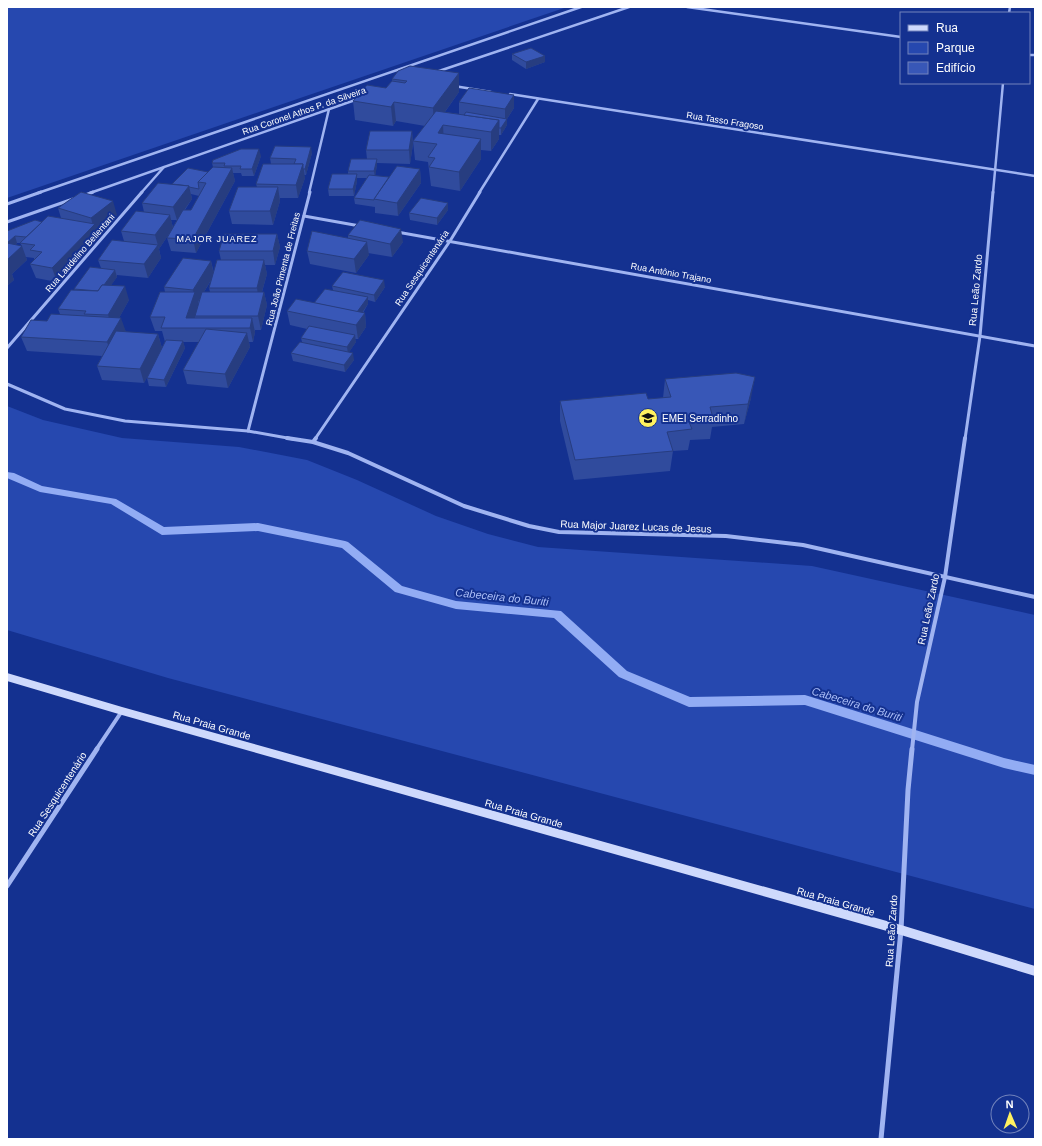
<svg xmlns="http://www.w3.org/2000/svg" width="1042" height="1146" viewBox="0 0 1042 1146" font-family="Helvetica,sans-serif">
<rect width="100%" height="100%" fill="#143190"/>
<g fill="#2648af">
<polygon points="7,7 567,7 7,198"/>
<polygon points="7,406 43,420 122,438 239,447 307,460 357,480 436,516 488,534 538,547 812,566 1035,615 1035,909 168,678 7,630"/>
</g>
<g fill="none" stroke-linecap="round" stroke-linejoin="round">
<polygon fill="#92acf4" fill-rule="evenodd" points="7,472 14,473 42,486 116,499 164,527 258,523 345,541 348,542 402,586 456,601 561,611 627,671 690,697 805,695 1004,758 1035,765 1035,775 1004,768 805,705 689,707 619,677 554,618 456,609 395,592 342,548 258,531 162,535 111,504 40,492 7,478"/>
<g stroke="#a0b4f1" stroke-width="2.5">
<polyline points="687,7 901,37"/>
<polyline points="1009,13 1010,7"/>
<polyline points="1029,55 1035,55"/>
<polyline points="436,72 629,7"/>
<polyline points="454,86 491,92"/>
<polyline points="510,94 1035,176"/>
<polyline points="38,193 581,7"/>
<polyline points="90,193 358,99"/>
<polyline points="141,193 164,167"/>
<polyline points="309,193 329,109"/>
<polyline points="479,193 538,99"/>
<polyline points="993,193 1003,83"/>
</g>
<g stroke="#a0b4f1" stroke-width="3">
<polyline points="83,196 93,192"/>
<polyline points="7,204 41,192"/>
<polyline points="304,216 360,226"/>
<polyline points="7,222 73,199"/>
<polyline points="397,232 1035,346"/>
<polyline points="7,348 142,192"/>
<polyline points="7,384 65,409 125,421 248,431 293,439"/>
<polyline points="248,431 310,192"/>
<polyline points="315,439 450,241 480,192"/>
<polyline points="965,439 980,336 993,192"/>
</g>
<g stroke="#a0b4f1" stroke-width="4">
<polyline points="287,438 313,442 348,453 464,506 529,526 559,532 726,536 803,545 1035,597"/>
<polyline points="313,442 316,438"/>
<polyline points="96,750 122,711"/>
<polyline points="912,750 917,702 945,577 965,438"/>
</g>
<g stroke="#a0b4f1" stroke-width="5">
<polyline points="7,886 97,749"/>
<polyline points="881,1139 901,930 908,790 912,749"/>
</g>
<polygon fill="#ced9fc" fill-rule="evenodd" points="7,673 122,707 901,925 1035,966 1035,976 901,935 122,715 7,681"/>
</g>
<g fill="#304b9d" fill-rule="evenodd">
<polygon points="512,54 545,62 526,69 512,60"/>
<polygon points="459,73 459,92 445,112 459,114 459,102 514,95 514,108 507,119 507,125 501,135 499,135 499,139 491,151 481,150 481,159 460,191 431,186 428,162 415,160 413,141 425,126 396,121 393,126 355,120 353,101 386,88 392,81 392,79"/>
<polygon points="412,131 413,144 410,164 377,163 377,165 375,176 389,177 420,169 421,183 398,216 375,213 375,207 355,204 354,198 367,178 357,178 357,181 354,196 329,196 328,189 348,174 348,171 367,159 366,150"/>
<polygon points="312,153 306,175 304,175 305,178 298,198 280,198 280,201 273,225 232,224 229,211 257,187 256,184 271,164 270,158"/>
<path d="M261,156L254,176H242L241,173H233L235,181L196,253L171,251L167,238L169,234L159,249L161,258L148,278L117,275V277L111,285L129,300L119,318L126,332L158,334L162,348L144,383L102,380L97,366L102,356L27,351L21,337L47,321L60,314L58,309L75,290L74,289L101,268L98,260L124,241L121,231L144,212L142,203L172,184L208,172L213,167L212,163ZM191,194L199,196L191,210H185L192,199ZM171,220H177L173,227Z"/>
<polygon points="448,203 448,210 437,225 410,220 409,213"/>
<path d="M58,208L117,215L97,230L100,237L57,282L36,278L30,264L34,260V258L26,257L27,260L12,274L14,280L7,286V231L42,222L61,218ZM17,243H20L22,246L15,245Z"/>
<path d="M277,234L280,247L275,265H265L267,274L262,292H264L267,305L261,330H255V332L253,342H249L250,347L228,388L187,384L183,370L199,342H183L185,348L166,387L149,386L147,378L165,342L162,331H155L150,317L165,292L164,287L211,261L214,273L221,260L219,251ZM212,279L209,288L210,292H204Z"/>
<polygon points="348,235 403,242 392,257 368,253 369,255 356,273 310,264 307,251 348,238"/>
<polygon points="332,286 385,287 375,302 368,300 368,304 363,313 365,313 366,327 358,339 355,339 356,342 349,352 354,360 345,372 293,361 291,353 302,342 301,338 307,329 290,325 287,311 314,303 333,290"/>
<polygon points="665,379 751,398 744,424 712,427 710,439 690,440 688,450 673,451 670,471 574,480 560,421 560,401 648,399 663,398"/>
</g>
<g fill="#273d80">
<polygon points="545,56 545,62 526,69 526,62"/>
<polygon points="459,73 459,92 434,127 433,108"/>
<polygon points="514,95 514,108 505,122 505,109"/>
<polygon points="394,102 396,121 393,126 391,107"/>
<polygon points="507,119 507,125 501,135 501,128"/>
<polygon points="499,120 499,139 491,151 491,132"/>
<polygon points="443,125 444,144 438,133"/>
<polygon points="412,131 413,144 410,164 409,150"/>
<polygon points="481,139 481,159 460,191 459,172"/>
<polygon points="311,147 312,153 306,175 305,169"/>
<polygon points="259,149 261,156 254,176 252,169"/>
<polygon points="377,159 377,165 375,178 374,171"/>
<polygon points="303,164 305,178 298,198 296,185"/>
<polygon points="232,168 235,181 196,253 193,239"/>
<polygon points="420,169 421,183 398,216 397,203"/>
<polygon points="357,174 357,181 354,196 353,189"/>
<polygon points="189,186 192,199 177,220 173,207"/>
<polygon points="278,187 280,201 273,225 270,211"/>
<polygon points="113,201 117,215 97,230 100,237 57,282 52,268 93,226 91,218"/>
<polygon points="448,203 448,210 437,225 437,218"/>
<polygon points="170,215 173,228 159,249 155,235"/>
<polygon points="401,229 403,242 392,257 390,244"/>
<polygon points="277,234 280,247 275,265 273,251"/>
<polygon points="15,236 17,243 7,253 7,243"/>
<polygon points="367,242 369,255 356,273 354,259"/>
<polygon points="158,245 161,258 148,278 144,264"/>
<polygon points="22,246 27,260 12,274 14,280 7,286 7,260"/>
<polygon points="264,260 267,274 259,302 257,288"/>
<polygon points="211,261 214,275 198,302 199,306 195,316 195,317 192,328 186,318 194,295 193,290"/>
<polygon points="115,270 117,277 102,298 100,291"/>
<polygon points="384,280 385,287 375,302 374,295"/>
<polygon points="125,286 129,300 113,329 108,315"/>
<polygon points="264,292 267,305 261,330 258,316"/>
<polygon points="368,297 368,304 357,320 356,313"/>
<polygon points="365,313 366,327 358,339 356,325"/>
<polygon points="121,318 126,332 112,356 107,342"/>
<polygon points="252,318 255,332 253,342 250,328"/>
<polygon points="247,333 250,347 228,388 225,374"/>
<polygon points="158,334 162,348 144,383 140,369"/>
<polygon points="355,335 356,342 348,354 347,347"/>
<polygon points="183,341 185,348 166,387 164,380"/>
<polygon points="353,353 354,360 345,372 344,365"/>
<polygon points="755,377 751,398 744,424 748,404"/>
</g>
<g fill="#3857b7" stroke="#273d80">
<polygon points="531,48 545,56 526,62 512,54"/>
<polygon points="410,66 459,73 433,108 394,102 391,107 353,101 367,85 386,88 392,81 405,83 407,81 392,79 398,71"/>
<polygon points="469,88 514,95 505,109 459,102"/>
<polygon points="436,111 499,120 491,132 443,125 438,133 481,139 459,172 429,167 435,158 428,157 437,144 413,141"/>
<polygon points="466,112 507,119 501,128 499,128 499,120 464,115"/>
<polygon points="370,131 412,131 409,150 366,150"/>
<polygon points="275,146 311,147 305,169 303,169 303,164 294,164 296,159 270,158"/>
<polygon points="241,149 259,149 252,169 240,169 241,166 224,166 225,163 212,163 213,160"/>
<polygon points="351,159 377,159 374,171 348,171"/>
<polygon points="263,164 303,164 296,185 256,184"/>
<polygon points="397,166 420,169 397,203 374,199"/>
<polygon points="213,167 232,168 193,239 167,238 183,210 191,210 206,183 198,182"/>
<polygon points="188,168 208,172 198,182 199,189 189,187 189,186 172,184"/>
<polygon points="332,174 357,174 353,189 328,189"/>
<polygon points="369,175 389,177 374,199 374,200 354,198"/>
<polygon points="158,183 189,186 173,207 142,203"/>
<polygon points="238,187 278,187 270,211 229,211"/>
<polygon points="81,192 113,201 91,218 58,208"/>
<polygon points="421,198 448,203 437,218 409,213"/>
<polygon points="136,211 170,215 155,235 121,231"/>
<polygon points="48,216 95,224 52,268 30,264 42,252 30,250 35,245 20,243"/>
<polygon points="35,220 42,222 26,237 15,236 7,243 7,231"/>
<polygon points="360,220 401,229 390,244 348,235"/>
<polygon points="312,231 367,242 354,259 307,251"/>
<polygon points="224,234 277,234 273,251 219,251"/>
<polygon points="112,240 158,245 144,264 98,260"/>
<polygon points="7,243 22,246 7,260"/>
<polygon points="183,258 211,261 193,290 164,287"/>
<polygon points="217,260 264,260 257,288 209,288"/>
<polygon points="90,267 115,270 104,285 102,285 98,291 74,289"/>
<polygon points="343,272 384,280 374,295 332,286"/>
<polygon points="102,285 125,286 108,315 84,314 86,311 58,309 71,290 98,291"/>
<polygon points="325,289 368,297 357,312 314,303"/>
<polygon points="160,292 195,292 186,318 252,318 250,328 161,328 165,317 150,317"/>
<polygon points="202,292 264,292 258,316 195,316"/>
<polygon points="296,299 365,313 356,325 287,311"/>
<polygon points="51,314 121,318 107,342 21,337 31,320 47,321"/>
<polygon points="309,326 355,335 347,347 301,338"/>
<polygon points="206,329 247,333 225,374 183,370"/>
<polygon points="116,331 158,334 140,369 97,366"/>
<polygon points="166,340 183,341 164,380 147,378"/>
<polygon points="300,342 353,353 344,365 291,353"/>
<polygon points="736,373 755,377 748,404 710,407 713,418 688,420 692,429 667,432 673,451 575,460 560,401 646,393 648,399 671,397 665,379"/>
</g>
<defs>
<g id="school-disc" transform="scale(1)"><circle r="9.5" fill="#fff160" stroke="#143190"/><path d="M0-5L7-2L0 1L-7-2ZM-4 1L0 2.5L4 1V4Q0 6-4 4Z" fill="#111"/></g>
</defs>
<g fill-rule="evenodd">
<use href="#school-disc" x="648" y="418"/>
</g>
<g text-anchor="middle" stroke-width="4" stroke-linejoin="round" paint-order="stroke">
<g font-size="9" fill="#fff" stroke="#143190">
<text transform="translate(304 111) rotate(-19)" y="3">Rua Coronel Athos P. da Silveira</text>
<text transform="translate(725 121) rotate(9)" y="3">Rua Tasso Fragoso</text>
<text transform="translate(80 253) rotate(-49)" y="3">Rua Laudelino Bellentani</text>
<text transform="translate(422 268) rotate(-56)" y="3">Rua Sesquicentenária</text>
<text transform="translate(283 269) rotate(-76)" y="3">Rua João Pimenta de Freitas</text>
<text transform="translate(671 273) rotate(10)" y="3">Rua Antônio Trajano</text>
</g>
<g font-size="9" letter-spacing="1" fill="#fff" stroke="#143190">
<text x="217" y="242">MAJOR JUAREZ</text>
</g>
<g font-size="10" fill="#fff" stroke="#143190">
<text transform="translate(975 290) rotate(-85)" y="4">Rua Leão Zardo</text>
<text transform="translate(636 526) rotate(2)" y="4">Rua Major Juarez Lucas de Jesus</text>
<text transform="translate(928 609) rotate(-78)" y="4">Rua Leão Zardo</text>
<text transform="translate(212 725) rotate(16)" y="4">Rua Praia Grande</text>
<text transform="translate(57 794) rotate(-57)" y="4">Rua Sesquicentenário</text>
<text transform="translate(524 813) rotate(16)" y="4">Rua Praia Grande</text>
<text transform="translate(836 901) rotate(16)" y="4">Rua Praia Grande</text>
<text transform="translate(891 931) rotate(-86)" y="4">Rua Leão Zardo</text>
</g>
<g font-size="10" fill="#fff" stroke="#143190" text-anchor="start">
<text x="662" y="422">EMEI Serradinho</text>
</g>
<g font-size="11" font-style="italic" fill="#acbff8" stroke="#143190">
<text transform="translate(502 597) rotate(6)" y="4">Cabeceira do Buriti</text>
<text transform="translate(857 704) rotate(17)" y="4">Cabeceira do Buriti</text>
</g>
</g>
<rect width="1042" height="1146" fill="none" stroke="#ffffff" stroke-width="16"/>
<rect x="900" y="12" width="130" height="72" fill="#143190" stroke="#7283bc"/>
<rect x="908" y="25" width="20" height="6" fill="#ced9fc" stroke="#7283bc"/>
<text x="936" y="32" font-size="12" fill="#ffffff">Rua</text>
<rect x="908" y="42" width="20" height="12" fill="#2648af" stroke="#7283bc"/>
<text x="936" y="52" font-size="12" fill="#ffffff">Parque</text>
<rect x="908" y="62" width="20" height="12" fill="#3857b7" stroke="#7283bc"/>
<text x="936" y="72" font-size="12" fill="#ffffff">Edifício</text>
<g transform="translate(1010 1114) rotate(358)"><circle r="19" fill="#143190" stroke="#7283bc"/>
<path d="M0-3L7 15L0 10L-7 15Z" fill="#fff160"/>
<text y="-6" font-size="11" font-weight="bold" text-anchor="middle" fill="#ffffff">N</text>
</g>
</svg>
